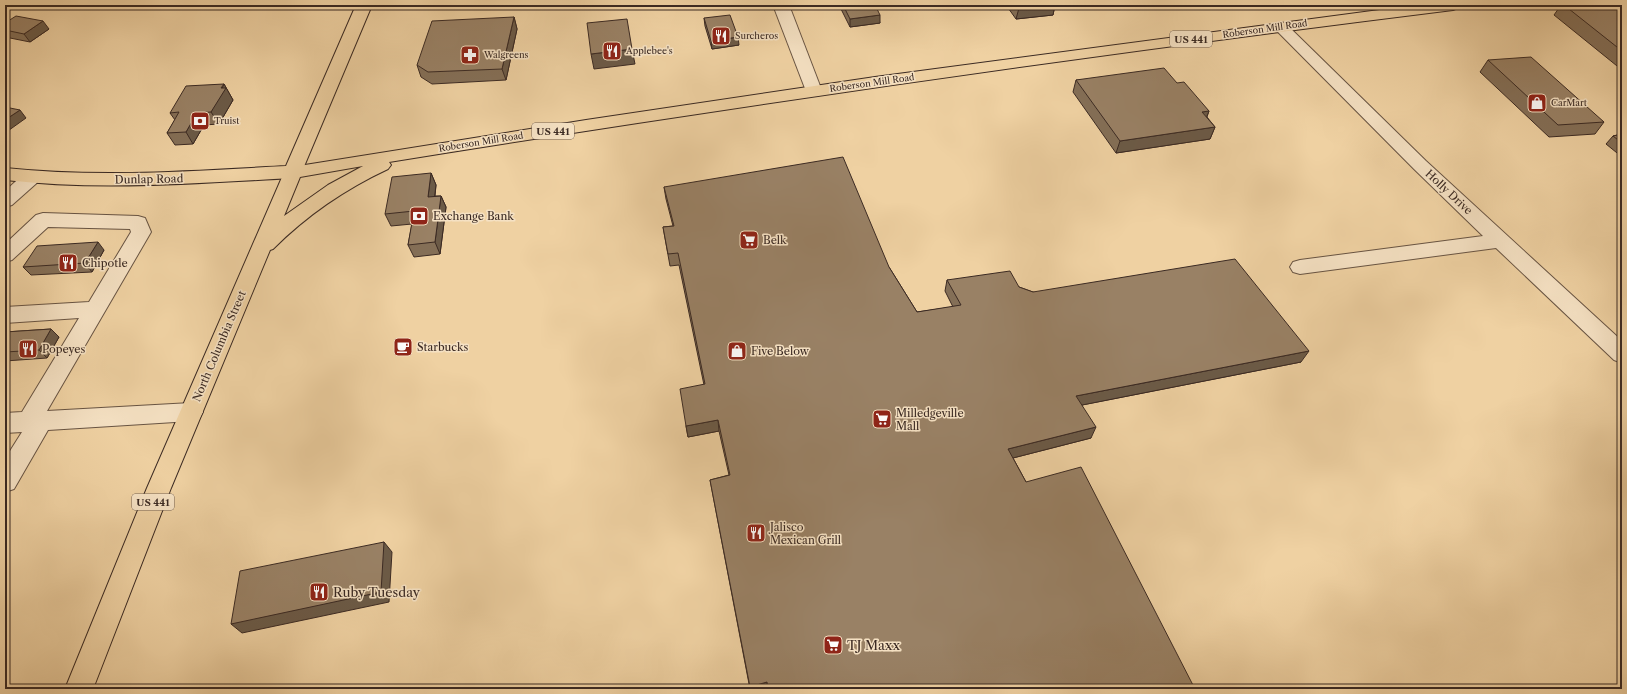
<svg xmlns="http://www.w3.org/2000/svg" width="1627" height="694" viewBox="0 0 1627 694" font-family="'Libre Caslon Text',serif">
<rect width="100%" height="100%" fill="#efd1a2"/>
<filter id="stains"><feTurbulence type="fractalNoise" baseFrequency=".005" numOctaves="4"/><feColorMatrix values="0 0 0 0 .2 0 0 0 0 .09 0 0 0 0 .02 0 0 0 .5 -.17"/></filter>
<radialGradient id="worn" r=".72"><stop offset=".6" stop-color="#630" stop-opacity="0"/><stop offset="1" stop-color="#630" stop-opacity=".3"/></radialGradient>
<g fill="none" stroke-linecap="round" stroke-linejoin="round">
<g stroke="#685443" stroke-width="2">
<g id="minor">
<polygon points="773,5 789,5 822,91 820,95 814,96 808,95 806,91"/>
<polygon points="1281,22 1286,24 1426,161 1622,341 1622,363 1614,360 1496,248 1300,274 1293,272 1290,267 1293,262 1300,260 1483,236 1414,169 1276,30 1273,27 1276,24"/>
<polygon points="32,171 39,173 41,177 39,181 12,205 5,207 5,191 25,173"/>
<polygon points="43,213 138,216 145,218 151,232 47,411 191,403 199,405 203,412 199,419 191,421 48,430 14,489 5,492 5,459 22,432 5,433 5,413 22,412 79,318 5,323 5,307 89,302 131,232 130,229 48,227 12,260 5,262 5,244 36,215"/>
</g>
</g>
<g stroke="#3b2a23" stroke-width="2">
<path id="major" d="M356,5H372L300,176L293,178C197,183 101,191 5,180V168C99,178 193,171 286,166Z"/>
</g>
<g stroke="#3b2a23" stroke-width="2">
<path id="highway" d="M1417,5H1461L1458,8L1453,10C1097,54 743,105 389,162L391,165L388,169C345,189 307,215 273,249L270,250L171,488L93,689H65L147,488L286,168L586,120L875,77ZM363,166L328,185L284,216L300,177Z"/>
</g>
<use href="#minor" fill="#f5e1c3" fill-rule="evenodd"/>
<use href="#major" fill="#efd1a2" fill-rule="evenodd"/>
<use href="#highway" fill="#efd1a2" fill-rule="evenodd"/>
</g>
<g fill="#846f57" stroke="#3b2a23">
<polygon points="839,5 875,5 880,23 850,27"/>
<polygon points="1006,5 1055,5 1053,15 1016,19"/>
<polygon points="1561,5 1622,5 1622,70 1554,15"/>
<polygon points="514,17 517,29 506,80 432,84 421,77 417,65"/>
<polygon points="704,18 739,45 712,49 705,26"/>
<polygon points="5,23 49,29 30,42 5,37"/>
<polygon points="1488,60 1604,122 1595,134 1549,137 1480,72"/>
<polygon points="1076,80 1177,83 1209,111 1207,117 1215,127 1210,139 1116,153 1073,92"/>
<polygon points="224,84 233,100 219,124 204,125 193,144 175,145 167,133 175,120 170,113"/>
<polygon points="1622,134 1622,157 1606,144 1613,136"/>
<polygon points="431,173 436,185 435,196 441,196 446,207 440,254 414,257 408,245 412,224 391,226 385,214"/>
<polygon points="664,187 889,267 917,312 953,307 945,291 947,280 1019,287 1033,292 1301,362 1082,405 1091,438 1013,458 1026,482 1195,689 750,689 710,480 729,475 719,431 688,437 686,426 704,385 679,265 670,266 663,227 673,226 666,199"/>
<polygon points="104,250 92,272 31,275 23,267"/>
<polygon points="51,329 59,337 47,358 5,361 5,332"/>
</g>
<g fill="#6b5a47" stroke="#3b2a23">
<polygon points="1041,5 1055,5 1053,15 1016,19 1019,8"/>
<polygon points="880,15 880,23 850,27 850,19"/>
<polygon points="514,17 517,29 506,80 502,69"/>
<polygon points="43,21 49,29 30,42 24,34"/>
<polygon points="738,37 739,45 712,49 711,41"/>
<polygon points="632,49 635,64 594,69 591,54"/>
<polygon points="224,84 233,100 219,124 211,112"/>
<polygon points="20,110 26,118 5,133 5,120"/>
<polygon points="1209,111 1204,123 1202,112"/>
<polygon points="197,113 204,125 193,144 186,132"/>
<polygon points="1215,127 1210,139 1116,153 1120,141"/>
<polygon points="431,173 436,185 433,209 428,197"/>
<polygon points="441,196 446,207 440,254 435,242"/>
<polygon points="98,242 104,250 92,272 85,263"/>
<polygon points="51,329 59,337 47,358 39,350"/>
<polygon points="1309,351 1301,362 1072,407 1076,396"/>
<polygon points="718,420 719,431 688,437 686,426"/>
<polygon points="1096,427 1091,438 1005,460 1008,449"/>
<polygon points="384,542 392,552 389,602 242,633 231,624"/>
<polygon points="767,682 768,689 751,689 750,687"/>
</g>
<g fill="#998165" stroke="#3b2a23">
<polygon points="843,5 875,5 880,15 850,19"/>
<polygon points="1016,5 1041,5 1019,8"/>
<polygon points="1564,5 1622,5 1622,51"/>
<polygon points="730,15 738,37 711,41 704,18"/>
<polygon points="16,16 43,21 24,34 5,30 5,23"/>
<polygon points="514,17 502,69 428,72 417,65 432,21"/>
<polygon points="627,19 632,49 591,54 587,23"/>
<polygon points="1531,57 1604,122 1558,125 1488,60"/>
<polygon points="1164,68 1177,83 1184,82 1209,111 1202,112 1215,127 1120,141 1076,80"/>
<polygon points="224,84 221,88 226,88 211,112 197,113 186,132 167,133 179,112 170,113 186,86"/>
<polygon points="5,107 20,110 5,120"/>
<polygon points="1622,134 1622,143 1613,136"/>
<polygon points="843,157 889,267 917,312 961,305 947,280 1010,271 1019,287 1033,292 1235,259 1309,351 1076,396 1096,427 1008,449 1026,482 1081,467 1195,689 768,689 767,682 750,687 710,480 730,475 718,420 686,426 680,389 705,384 678,253 668,254 663,227 674,226 664,187"/>
<polygon points="431,173 428,197 441,196 435,242 408,245 414,211 385,214 392,177"/>
<polygon points="98,242 85,263 23,267 37,246"/>
<polygon points="51,329 39,350 5,352 5,332"/>
<polygon points="384,542 381,592 231,624 240,571"/>
</g>
<defs>
<g id="restaurant-square" transform="scale(1)"><rect x="-9" y="-9" width="18" height="18" rx="4" fill="#8f2418" stroke="#f5e1c3"/><path d="M-5-6h1v4h1v-4h1v4h1v-4h1v5L-1.5 .5V6h-2V.5L-5-1ZM5-6V6H3V1.5H1.5Q1.5-4 5-6Z" fill="#fff"/></g>
<g id="pharmacy-square" transform="scale(1)"><rect x="-9" y="-9" width="18" height="18" rx="4" fill="#8f2418" stroke="#f5e1c3"/><path d="M-2-6h4v4h4v4h-4v4h-4v-4h-4v-4h4Z" fill="#fff"/></g>
<g id="shop-square" transform="scale(1)"><rect x="-9" y="-9" width="18" height="18" rx="4" fill="#8f2418" stroke="#f5e1c3"/><path d="M-5-2.5h2.3a2.7 3.5 0 0 1 5.4 0H5L5.5 6h-11ZM-1.5-2.5h3a1.5 2.3 0 0 0-3 0Z" fill="#fff"/></g>
<g id="bank-square" transform="scale(1)"><rect x="-9" y="-9" width="18" height="18" rx="4" fill="#8f2418" stroke="#f5e1c3"/><path d="M-6-4H6V4H-6ZM0-2.3a2.3 2.3 0 1 0 0 4.6a2.3 2.3 0 1 0 0-4.6Z" fill="#fff"/></g>
<g id="supermarket-square" transform="scale(1)"><rect x="-9" y="-9" width="18" height="18" rx="4" fill="#8f2418" stroke="#f5e1c3"/><path d="M-6-5.5h2.5l.6 2H6L4.5 2H-2.5L-4.4-4H-6ZM-1.5 3.2a1.3 1.3 0 1 0 .1 0ZM3 3.2a1.3 1.3 0 1 0 .1 0Z" fill="#fff"/></g>
<g id="cafe-square" transform="scale(1)"><rect x="-9" y="-9" width="18" height="18" rx="4" fill="#8f2418" stroke="#f5e1c3"/><path d="M-5.5-4.5H6V0H3Q3 3.5 0 3.5H-2.5Q-5.5 3.5-5.5 0ZM3-3.2v2h1.7v-2ZM-6 4.5H4V6H-6Z" fill="#fff"/></g>
</defs>
<g fill-rule="evenodd">
<use href="#restaurant-square" x="721" y="36"/>
<use href="#restaurant-square" x="612" y="51"/>
<use href="#pharmacy-square" x="470" y="55"/>
<use href="#shop-square" x="1537" y="103"/>
<use href="#bank-square" x="200" y="121"/>
<use href="#bank-square" x="419" y="216"/>
<use href="#supermarket-square" x="749" y="240"/>
<use href="#restaurant-square" x="68" y="263"/>
<use href="#cafe-square" x="403" y="347"/>
<use href="#restaurant-square" x="28" y="349"/>
<use href="#shop-square" x="737" y="351"/>
<use href="#supermarket-square" x="882" y="419"/>
<use href="#restaurant-square" x="756" y="533"/>
<use href="#restaurant-square" x="319" y="592"/>
<use href="#supermarket-square" x="833" y="645"/>
</g>
<g text-anchor="middle" stroke-width="3" stroke-linejoin="round" paint-order="stroke">
<g font-size="9" fill="#3b2a23" stroke="#f5e1c3">
<text transform="translate(1265 29) rotate(-8)" y="3">Roberson Mill Road</text>
<text transform="translate(872 83) rotate(-8)" y="3">Roberson Mill Road</text>
<text transform="translate(481 142) rotate(-9)" y="3">Roberson Mill Road</text>
</g>
<g font-size="9" fill="#3b2a23" stroke="#f5e1c3" text-anchor="start">
<text x="735" y="39">Surcheros</text>
<text x="626" y="54">Applebee's</text>
<text x="484" y="58">Walgreens</text>
<text x="1551" y="106">CarMart</text>
<text x="214" y="124">Truist</text>
</g>
<g fill="#f5e1c3" stroke="#736153" stroke-width="1">
<rect x="1170" y="31" width="42" height="16" rx="3"/>
<rect x="532" y="123" width="42" height="16" rx="3"/>
<rect x="132" y="494" width="42" height="16" rx="3"/>
</g>
<g font-size="10" font-weight="bold" fill="#3b2a23">
<text x="1191" y="43">US 441</text>
<text x="553" y="135">US 441</text>
<text x="153" y="506">US 441</text>
</g>
<g font-size="11" fill="#3b2a23" stroke="#f5e1c3">
<text transform="translate(149 179) rotate(-1)" y="4">Dunlap Road</text>
<text transform="translate(1449 192) rotate(43)" y="4">Holly Drive</text>
<text transform="translate(219 346) rotate(-67)" y="4">North Columbia Street</text>
</g>
<g font-size="11" fill="#3b2a23" stroke="#f5e1c3" text-anchor="start">
<text x="433" y="220">Exchange Bank</text>
<text x="763" y="244">Belk</text>
<text x="82" y="267">Chipotle</text>
<text x="417" y="351">Starbucks</text>
<text x="42" y="353">Popeyes</text>
<text x="751" y="355">Five Below</text>
<text x="896" y="417">Milledgeville<tspan x="896" dy="13">Mall</tspan></text>
<text x="770" y="531">Jalisco<tspan x="770" dy="13">Mexican Grill</tspan></text>
</g>
<g font-size="13" fill="#3b2a23" stroke="#f5e1c3" text-anchor="start">
<text x="333" y="597">Ruby Tuesday</text>
<text x="847" y="650">TJ Maxx</text>
</g>
</g>
<rect width="1627" height="694" fill="none" stroke="#efd1a2" stroke-width="20"/>
<rect x="6" y="6" width="1615" height="682" fill="none" stroke="#3b2a23" stroke-width="2"/>
<rect x="10" y="10" width="1607" height="674" fill="none" stroke="#3b2a23"/>
<rect width="100%" height="100%" filter="url(#stains)"/>
<rect width="100%" height="100%" fill="url(#worn)"/>
</svg>
